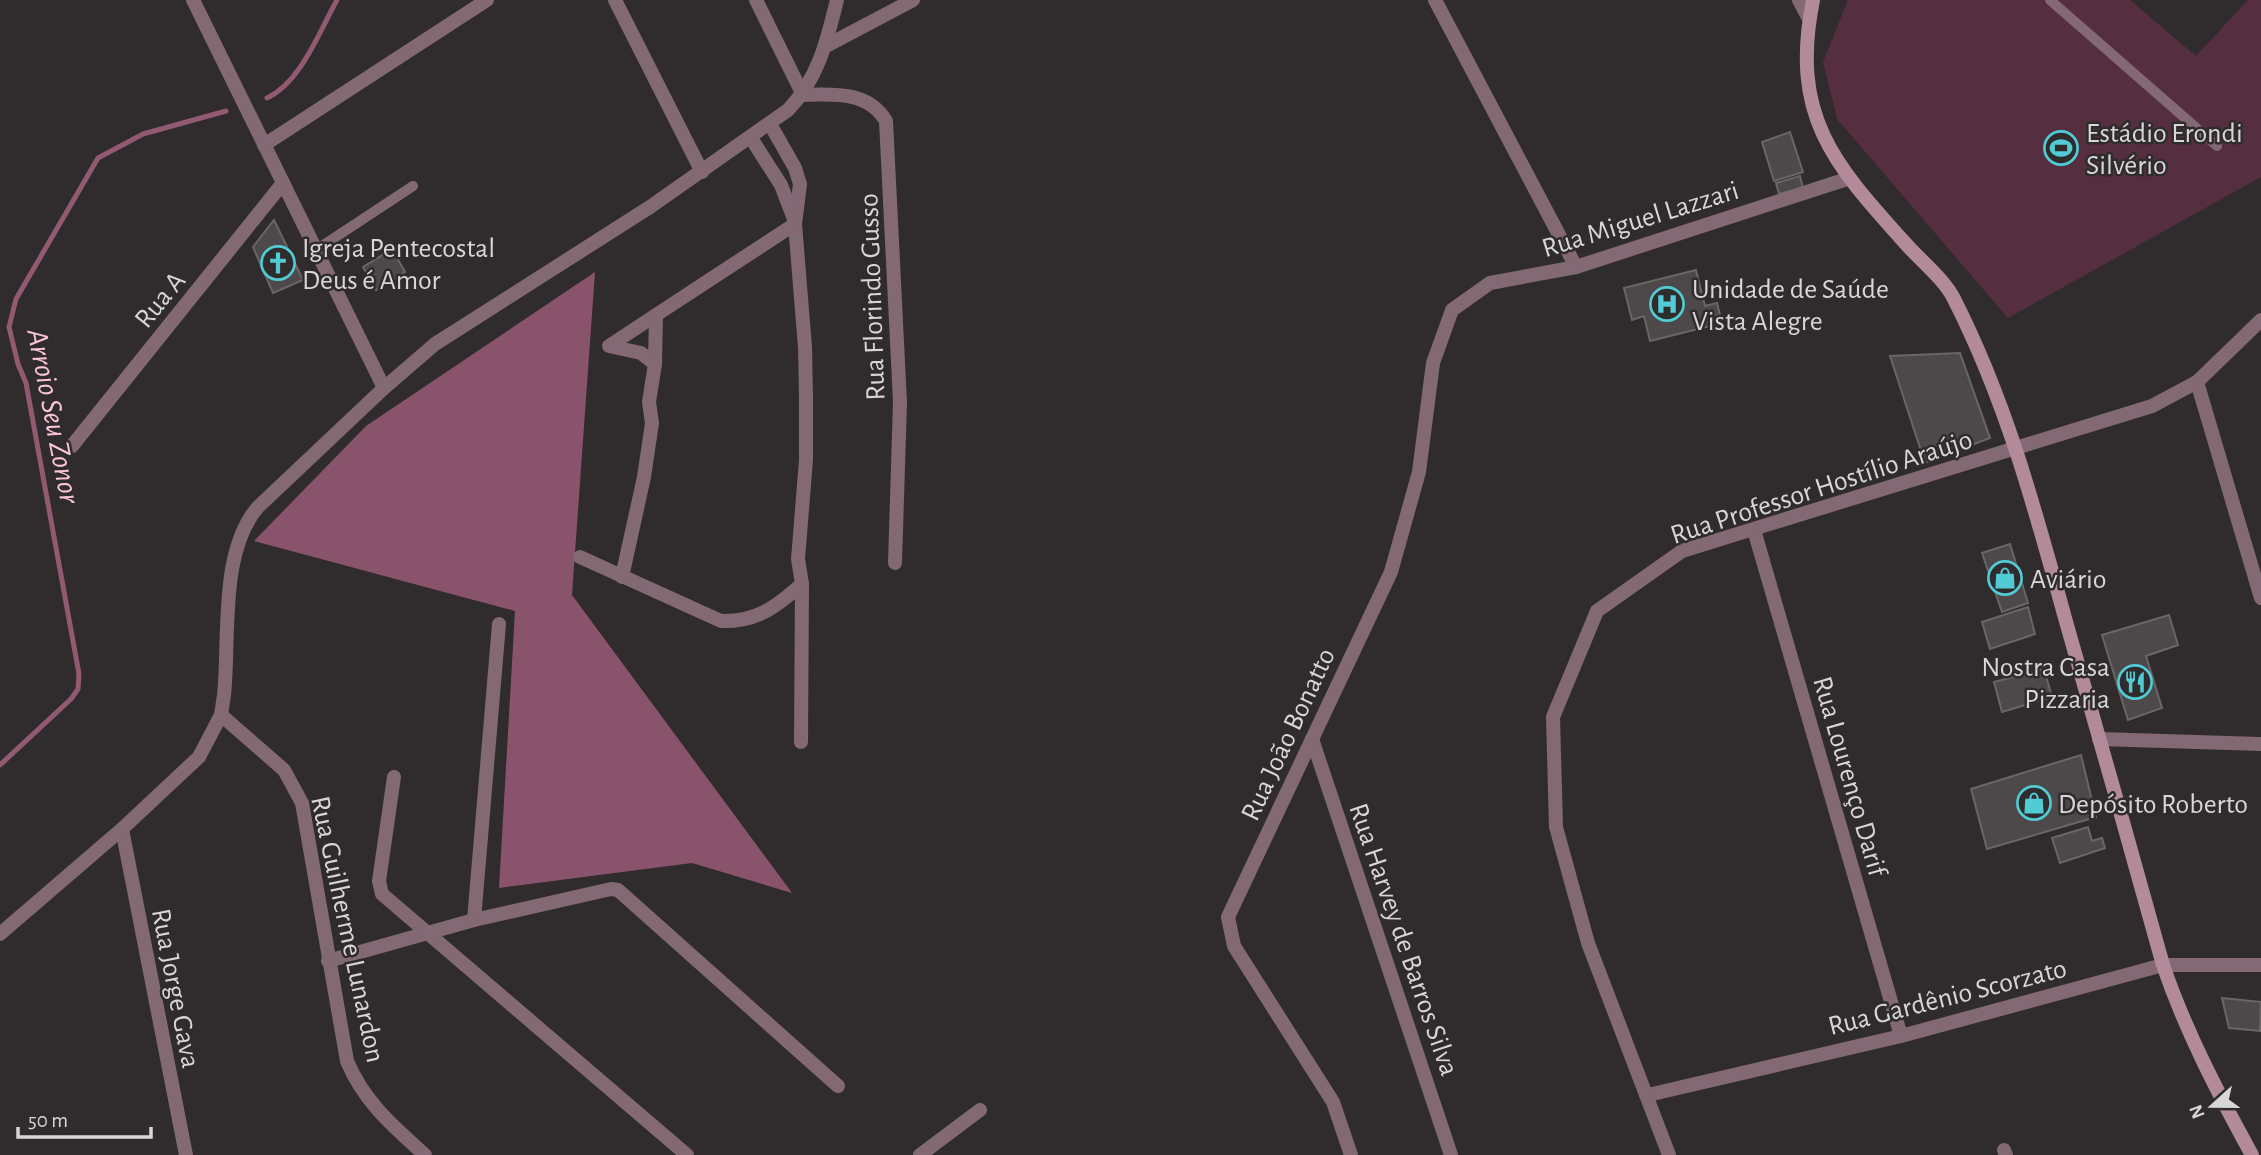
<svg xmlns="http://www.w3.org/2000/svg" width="2261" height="1155" viewBox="0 0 2261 1155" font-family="'Alegreya Sans',sans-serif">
<rect width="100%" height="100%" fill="#302c2d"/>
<polygon fill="#552f40" points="1848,0 2130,0 2196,56 2248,0 2261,0 2261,177 2008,318 1837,119 1823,62"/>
<polygon fill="#8a536c" points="595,272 572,595 792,893 692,863 499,888 515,611 254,541 366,426"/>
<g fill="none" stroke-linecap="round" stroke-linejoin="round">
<g stroke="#925a72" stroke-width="5">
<path d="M267,98C301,82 319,32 337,0"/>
<polyline points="0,765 71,699 78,689 79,674 26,383 18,364 9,327 16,299 98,158 143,134 226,111"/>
</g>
</g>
<g fill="#4d484a" stroke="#6a6567" stroke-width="2">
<polygon points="1790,132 1803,172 1774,181 1762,142"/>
<polygon points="1800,176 1803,188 1779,194 1776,183"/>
<polygon points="274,220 303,280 273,293 253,247"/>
<polygon points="392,249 405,272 376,290 363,267"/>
<polygon points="1696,270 1705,306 1717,303 1722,323 1650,341 1644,316 1632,320 1624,288"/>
<polygon points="1960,353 1990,438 1925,463 1890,356"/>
<polygon points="2010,544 2028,603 2002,612 1982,553"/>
<polygon points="2028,607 2035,634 1990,649 1982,622"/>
<polygon points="2169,615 2178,645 2146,656 2162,708 2128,720 2102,635"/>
<polygon points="2044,669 2052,697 2002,712 1994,682"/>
<polygon points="2081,755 2096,817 1987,849 1971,789"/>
<polygon points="2088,827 2092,841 2102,838 2105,848 2060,863 2052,838"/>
<polygon points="2222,998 2261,1002 2260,1031 2229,1028"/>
</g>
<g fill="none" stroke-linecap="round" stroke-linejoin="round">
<g stroke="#826973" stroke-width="10">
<polyline points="2050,0 2217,146"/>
<polyline points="316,250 413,186"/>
</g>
<g stroke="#826973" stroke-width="14">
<polyline points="193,0 384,388"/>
<polyline points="615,0 702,172"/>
<path d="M756,0L803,95C834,94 868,91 886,121L900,402L895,563"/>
<polyline points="1435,0 1576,267"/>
<polyline points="1799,0 1809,19"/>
<polyline points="826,46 913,0"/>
<polyline points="770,124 795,168 800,184 795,224 805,347 806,397 806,460 798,559 802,584 801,742"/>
<polyline points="751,138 781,185 794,219"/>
<polyline points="264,145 487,0"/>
<polyline points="655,364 641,353 609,346 656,315"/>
<polyline points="2197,382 2261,598"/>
<polyline points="72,446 283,183"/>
<polyline points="1754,530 1901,1036"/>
<path d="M580,557L721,621C757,622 776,607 802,584"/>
<polyline points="622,577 644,477 652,423 649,402 655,364 656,315 795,224"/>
<path d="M221,715L284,770L302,803L347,1061C364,1102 393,1126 425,1155"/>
<polyline points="1312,739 1451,1155"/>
<polyline points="2099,739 2261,744"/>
<polyline points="394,777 379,881 382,894 687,1155"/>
<polyline points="122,829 186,1155"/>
<polyline points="474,920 499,624"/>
<path d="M0,934L122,829L199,757L221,715L224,695C230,638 219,552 258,507L384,388L435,344L650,207L788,110C818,79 827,41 837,0"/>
<polyline points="328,961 474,920 611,889 618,890 838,1086"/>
<polyline points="1648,1095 1901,1036 2163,965"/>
<polyline points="2004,1150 2006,1155"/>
<polyline points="920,1155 980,1110"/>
<polyline points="1351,1155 1333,1102 1234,946 1228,917 1391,572 1419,472 1433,363 1452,310 1490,283 1576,267 1847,179"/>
<polyline points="1669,1155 1588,943 1556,827 1553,717 1597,611 1682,551 2152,406 2197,382 2261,320"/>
</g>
<polyline stroke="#826973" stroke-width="14" points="2163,965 2261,965"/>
<path stroke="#b28a9a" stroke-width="14" d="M1813,0C1790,116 1833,163 1906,244C1921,261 1944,279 1954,299C2006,401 2035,509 2065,618C2098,734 2131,849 2163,965C2186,1032 2218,1093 2252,1155"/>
</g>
<defs>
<g id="stadium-ring" transform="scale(1.75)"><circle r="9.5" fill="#302c2d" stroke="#51ccd5" stroke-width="1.5"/><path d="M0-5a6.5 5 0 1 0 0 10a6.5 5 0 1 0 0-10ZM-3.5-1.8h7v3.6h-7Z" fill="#51ccd5"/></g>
<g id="church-ring" transform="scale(1.75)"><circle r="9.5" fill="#302c2d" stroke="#51ccd5" stroke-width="1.5"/><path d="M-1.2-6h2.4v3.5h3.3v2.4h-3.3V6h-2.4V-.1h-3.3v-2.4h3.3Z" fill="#51ccd5"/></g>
<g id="hospital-ring" transform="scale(1.75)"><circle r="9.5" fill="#302c2d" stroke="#51ccd5" stroke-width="1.5"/><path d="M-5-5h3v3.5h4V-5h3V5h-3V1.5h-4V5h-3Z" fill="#51ccd5"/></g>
<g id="shop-ring" transform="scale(1.75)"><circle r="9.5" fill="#302c2d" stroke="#51ccd5" stroke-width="1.5"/><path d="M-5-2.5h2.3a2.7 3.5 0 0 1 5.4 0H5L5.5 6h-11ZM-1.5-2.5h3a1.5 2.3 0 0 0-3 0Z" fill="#51ccd5"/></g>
<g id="restaurant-ring" transform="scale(1.75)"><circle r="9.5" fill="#302c2d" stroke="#51ccd5" stroke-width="1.5"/><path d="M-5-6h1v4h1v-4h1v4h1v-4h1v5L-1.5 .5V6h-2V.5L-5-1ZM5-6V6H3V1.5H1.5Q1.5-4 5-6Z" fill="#51ccd5"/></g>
</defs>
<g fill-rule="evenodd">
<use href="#stadium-ring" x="2061" y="148"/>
<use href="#church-ring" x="278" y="263"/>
<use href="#hospital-ring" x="1667" y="304"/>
<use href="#shop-ring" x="2005" y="578"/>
<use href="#restaurant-ring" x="2135" y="682"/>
<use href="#shop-ring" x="2034" y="803"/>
</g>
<g text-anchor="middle" stroke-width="5" stroke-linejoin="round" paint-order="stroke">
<g font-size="28" fill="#d9d6d7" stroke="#302c2d" text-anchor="start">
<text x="2086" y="142">Estádio Erondi<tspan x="2086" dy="32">Silvério</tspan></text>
<text x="302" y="257">Igreja Pentecostal<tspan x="302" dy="32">Deus é Amor</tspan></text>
<text x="1692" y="298">Unidade de Saúde<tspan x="1692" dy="32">Vista Alegre</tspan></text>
<text x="2030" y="588">Aviário</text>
<text x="2110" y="676" text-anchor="end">Nostra Casa<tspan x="2110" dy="32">Pizzaria</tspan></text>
<text x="2058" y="813">Depósito Roberto</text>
</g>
<g font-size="28" fill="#d9d6d7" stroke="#302c2d">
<text transform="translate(1640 218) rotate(-17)" y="10">Rua Miguel Lazzari</text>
<text transform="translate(871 297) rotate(-92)" y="10">Rua Florindo Gusso</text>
<text transform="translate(159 299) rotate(-51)" y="10">Rua A</text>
<text transform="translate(1821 486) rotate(-18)" y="10">Rua Professor Hostílio Araújo</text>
<text transform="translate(1287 734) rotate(-65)" y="10">Rua João Bonatto</text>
<text transform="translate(1851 776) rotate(74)" y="10">Rua Lourenço Darif</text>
<text transform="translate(349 929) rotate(78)" y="10">Rua Guilherme Lunardon</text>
<text transform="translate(1405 939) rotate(71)" y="10">Rua Harvey de Barros Silva</text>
<text transform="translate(177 988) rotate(79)" y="10">Rua Jorge Gava</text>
<text transform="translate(1947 996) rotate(-14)" y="10">Rua Gardênio Scorzato</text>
</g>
<g font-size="30" font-style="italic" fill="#fac5db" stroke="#302c2d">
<text transform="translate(54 416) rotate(79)" y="10">Arroio Seu Zonor</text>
</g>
</g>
<g transform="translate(2212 1106) rotate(249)" stroke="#302c2d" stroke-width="5" paint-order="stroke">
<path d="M0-5L12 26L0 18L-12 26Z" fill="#d9d6d7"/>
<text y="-10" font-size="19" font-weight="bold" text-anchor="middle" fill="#d9d6d7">N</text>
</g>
<path d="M18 1127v10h133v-10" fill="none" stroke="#d9d6d7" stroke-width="3.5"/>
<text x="28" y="1127" font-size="21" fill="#d9d6d7" stroke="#302c2d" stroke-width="5" paint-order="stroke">50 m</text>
</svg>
